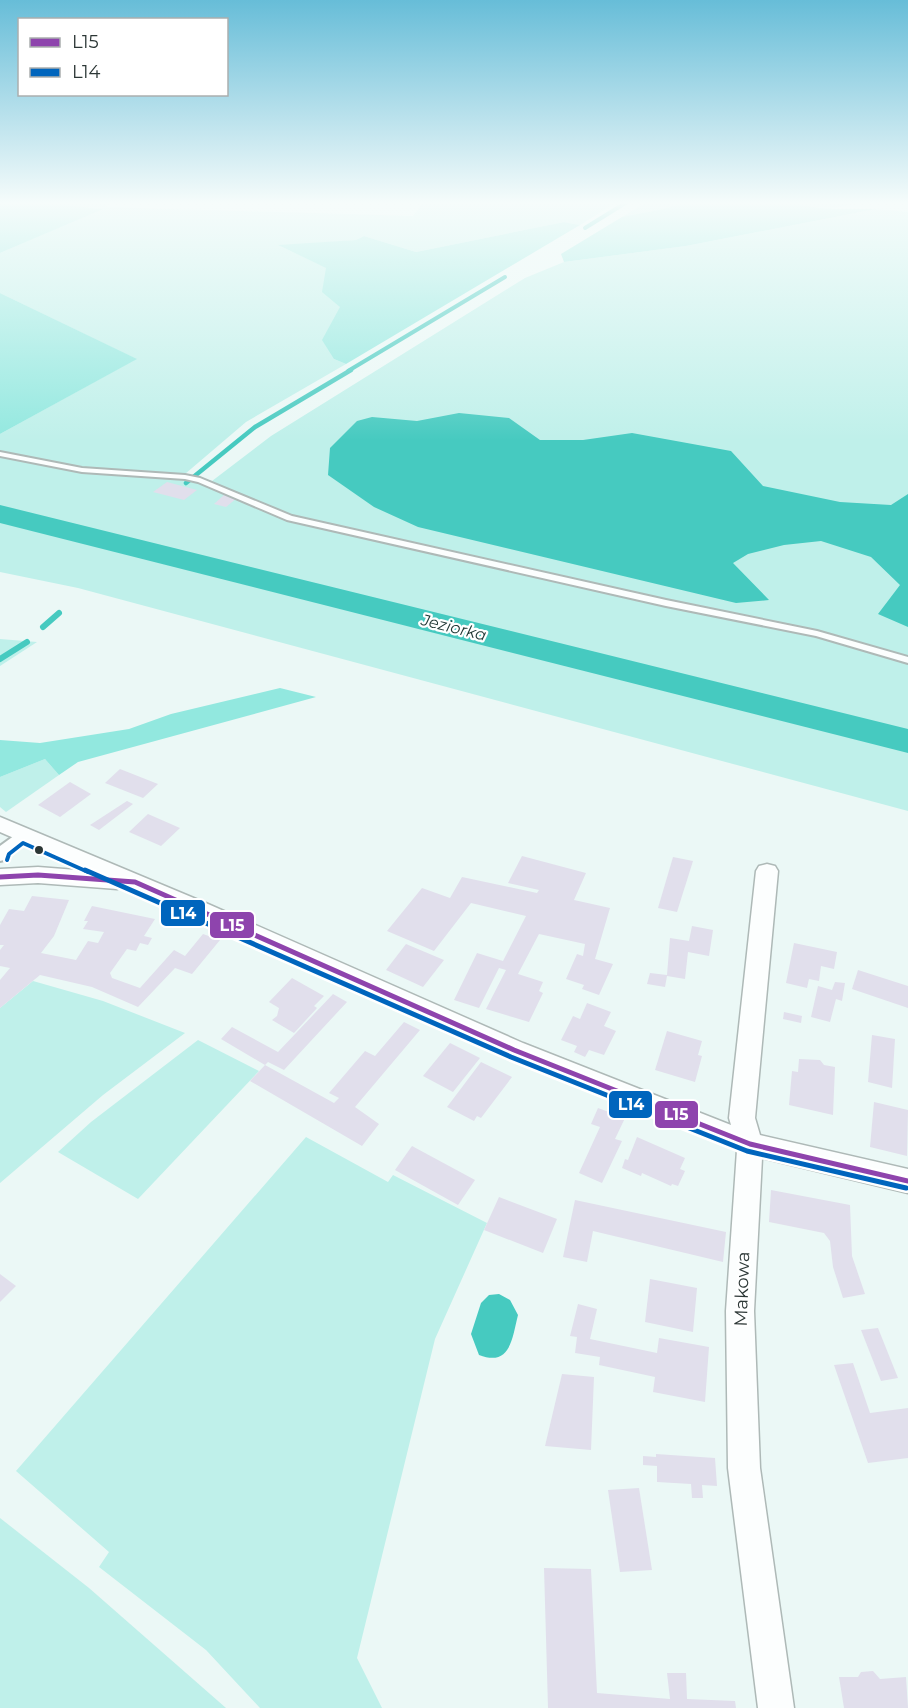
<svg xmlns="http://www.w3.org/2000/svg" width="908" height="1708" viewBox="0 0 908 1708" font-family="Montserrat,sans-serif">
<rect width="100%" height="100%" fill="#ebf8f6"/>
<g fill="#bff0ea">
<polygon points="32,202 108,202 107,207 413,216 424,202 617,202 580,225 564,222 416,252 364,236 356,240 280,246 327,268 340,307 334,359 346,364 246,422 185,474 212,481 271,436 525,278 564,262 686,246 876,209 908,212 908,811 78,588 0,572 0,434 136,359 0,293 0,253 101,209"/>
<polygon points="647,202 688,202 664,209 622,217"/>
<polygon points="774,202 863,202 830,209"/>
<polygon points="0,639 37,642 0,666"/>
<polygon points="45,759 59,775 6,812 0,807 0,777"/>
<polygon points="33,981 103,1001 185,1033 103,1095 0,1183 0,1008"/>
<polygon points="198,1040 259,1071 138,1199 58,1152 91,1122"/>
<polygon points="306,1137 388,1182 393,1175 487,1223 435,1339 357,1658 382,1708 260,1708 206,1650 99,1567 109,1552 16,1471"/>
<polygon points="0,1518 89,1588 226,1708 0,1708"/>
</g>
<g fill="#92e8df">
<polygon points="3,202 32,202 103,209 0,253 0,203"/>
<polygon points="688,202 773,202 830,209 876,209 686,246 564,262 561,254 622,217 663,209"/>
<polygon points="564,222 580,225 346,364 334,359 322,340 340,307 322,292 326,268 278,245 356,240 364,236 416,252"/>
<polygon points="0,293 137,359 0,434"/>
<polygon points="280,688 316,697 78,762 59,775 45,759 0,777 0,740 40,743 129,729 171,714"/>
</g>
<g fill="#46cac0">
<polygon points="459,413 509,418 540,440 583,440 632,433 731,451 763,486 840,502 891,505 908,494 908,627 878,614 900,585 871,557 821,541 784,545 748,554 733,563 769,600 736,603 418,527 374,507 328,475 330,448 357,421 372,417 417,421"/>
<path d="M499,1294L510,1300L518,1315C512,1338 511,1367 479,1355L471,1334L481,1303L489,1295Z"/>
</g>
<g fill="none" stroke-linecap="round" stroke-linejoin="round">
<g stroke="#46cac0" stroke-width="4">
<polyline points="585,228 627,202"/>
<polyline points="348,371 505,277"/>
</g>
<polyline stroke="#46cac0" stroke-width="4.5" points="186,483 255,427 351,370"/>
<g stroke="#46cac0" stroke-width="6">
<polyline points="43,627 59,613"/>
<polyline points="0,659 27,642"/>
</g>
<polygon fill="#46cac0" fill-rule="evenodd" points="0,505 908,729 908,753 0,523"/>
</g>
<g fill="#e1dfec">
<polygon points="167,482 197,490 184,500 153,492"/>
<polygon points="224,495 237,498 226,507 214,504"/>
<polygon points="120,769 158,784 143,798 105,783"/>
<polygon points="70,782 91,794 60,817 38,805"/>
<polygon points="127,801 133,804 99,830 90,825"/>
<polygon points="148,814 180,828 161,846 129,832"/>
<polygon points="522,856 586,873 574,900 610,908 595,959 613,964 599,995 582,989 584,985 566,979 577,954 583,956 585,944 539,934 518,974 543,982 539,991 543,993 529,1022 486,1009 506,970 499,968 479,1008 454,1000 477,953 503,961 526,916 471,903 434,951 387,931 422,888 450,898 462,877 537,893 539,890 508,883"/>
<polygon points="673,857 693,861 677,912 658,908"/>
<polygon points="32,896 69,900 54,936 41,953 76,960 88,941 98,943 104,932 83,929 88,921 84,921 92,906 155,919 144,936 152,938 148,945 140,943 136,951 127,949 110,973 112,978 140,988 174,950 185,956 203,934 220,940 192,974 175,968 138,1007 92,987 40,975 0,1008 0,980 10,968 0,966 0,950 4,945 0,945 0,925 9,909 24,911"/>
<polygon points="692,926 713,930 709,956 688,952 685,979 667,976 665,987 647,984 650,973 667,975 670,938 689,941"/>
<polygon points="794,943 837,952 834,969 821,966 819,981 809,979 807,988 786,983"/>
<polygon points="406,944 444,960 423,987 386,970"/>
<polygon points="858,970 908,986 908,1008 852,989"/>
<polygon points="292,978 324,996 314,1006 317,1008 294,1033 272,1020 277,1016 279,1008 269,1002"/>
<polygon points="835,982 845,983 842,1001 836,999 830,1022 811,1017 818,986 832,990"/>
<polygon points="333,994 347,1002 284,1070 268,1062 265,1065 221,1039 232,1027 278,1052"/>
<polygon points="587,1003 611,1012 604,1026 616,1031 604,1055 589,1050 585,1057 574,1052 577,1046 561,1040 573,1016 580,1019"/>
<polygon points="784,1012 802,1016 801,1023 783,1019"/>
<polygon points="404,1022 420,1030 355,1107 379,1124 362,1146 250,1081 265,1065 334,1103 339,1098 329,1093 365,1051 375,1056"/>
<polygon points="667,1031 702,1041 698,1055 702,1056 695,1082 655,1070"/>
<polygon points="872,1035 895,1039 892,1088 868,1082"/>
<polygon points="450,1043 480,1058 453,1092 423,1076"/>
<polygon points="799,1059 820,1060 824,1065 835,1067 833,1115 789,1105 792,1071 798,1072"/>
<polygon points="481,1062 512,1077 481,1118 477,1116 474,1121 447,1107"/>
<polygon points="874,1102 908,1110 907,1156 870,1147"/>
<polygon points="598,1108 625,1118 615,1139 622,1141 602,1183 579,1173 600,1127 591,1124"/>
<polygon points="637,1137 685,1158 680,1169 685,1171 678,1186 672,1184 671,1186 642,1173 641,1176 622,1168 625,1159 628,1160"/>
<polygon points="412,1146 475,1180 458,1205 395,1170"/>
<polygon points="771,1190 850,1205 852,1256 865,1294 843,1298 833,1267 830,1241 824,1233 769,1222"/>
<polygon points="499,1197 557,1219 543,1253 484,1230"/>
<polygon points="575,1200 726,1232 723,1262 593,1231 587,1262 563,1257"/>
<polygon points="0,1274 16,1286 0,1302"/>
<polygon points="650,1279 697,1288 693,1332 645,1322"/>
<polygon points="578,1304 597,1309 590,1339 657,1353 659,1338 709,1347 705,1402 653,1392 655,1377 599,1365 600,1357 575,1353 577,1337 570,1336"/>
<polygon points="878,1328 898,1378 881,1381 861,1330"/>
<polygon points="853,1363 870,1413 908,1408 908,1458 868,1463 834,1365"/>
<polygon points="562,1374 594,1377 591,1450 545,1446"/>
<polygon points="656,1454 715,1458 717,1486 702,1485 703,1498 692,1498 691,1484 657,1482 657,1466 643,1465 643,1456 656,1457"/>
<polygon points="639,1488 652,1570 620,1572 608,1490"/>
<polygon points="544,1568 591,1569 597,1693 670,1699 667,1673 686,1673 687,1699 735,1701 736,1708 548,1708"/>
<polygon points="873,1671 880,1679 906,1677 908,1708 844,1708 839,1677 858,1677 861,1672"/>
</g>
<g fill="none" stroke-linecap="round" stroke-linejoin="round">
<g stroke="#aeb9b7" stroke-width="4">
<g id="service">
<polygon points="0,452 82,468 185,475 200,478 292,516 666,600 817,631 908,657 908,663 816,636 666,606 287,520 198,482 185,479 82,472 0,456"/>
<polygon points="22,830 27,834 26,836 8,851 4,860 0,861 0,846"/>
</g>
</g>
<g stroke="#aeb9b7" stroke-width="3">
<polygon id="minor" points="0,817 208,904 523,1043 731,1125 729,1118 756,871 759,866 767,864 775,866 778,871 755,1118 760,1135 908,1169 908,1193 762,1158 754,1311 760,1468 794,1708 758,1708 728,1468 726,1311 737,1150 505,1057 125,886 117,889 38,883 0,885 0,869 38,867 90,871 0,832"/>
</g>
<use href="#service" fill="#fcfefe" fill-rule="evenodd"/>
<use href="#minor" fill="#fcfefe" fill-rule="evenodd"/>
<g stroke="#fff" stroke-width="10">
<polyline id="bus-1" points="0,877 38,875 135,882 514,1050 750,1144 908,1181"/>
</g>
<g stroke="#fff" stroke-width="8">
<polyline id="bus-2-far1" points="7,860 9,854 23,843 88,872"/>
</g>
<g stroke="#fff" stroke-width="10">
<polyline id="bus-2" points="85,870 511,1057 747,1151 906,1188"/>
</g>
<use href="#bus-1" stroke="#8e44ad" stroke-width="5"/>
<use href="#bus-2-far1" stroke="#0065bd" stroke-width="4"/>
<use href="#bus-2" stroke="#0065bd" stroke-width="5"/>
</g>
<linearGradient id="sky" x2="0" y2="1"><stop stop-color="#67bdd8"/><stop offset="0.46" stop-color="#f6fcfb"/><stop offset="1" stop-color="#f6fcfb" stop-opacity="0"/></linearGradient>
<rect width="908" height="441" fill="url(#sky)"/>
<circle fill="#2c3736" stroke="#fff" stroke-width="2" cx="39" cy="850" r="5"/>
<g text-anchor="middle" stroke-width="4.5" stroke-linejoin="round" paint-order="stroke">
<g font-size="16" font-style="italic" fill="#203835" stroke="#fff">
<text transform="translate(454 627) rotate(14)" y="6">Jeziorka</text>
</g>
<g font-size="18" fill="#2c3736" stroke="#fff">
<text transform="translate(742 1289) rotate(-88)" y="6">Makowa</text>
</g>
</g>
<g stroke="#fff" stroke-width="2">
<rect x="160" y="899" width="46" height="28" rx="6" fill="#0065bd"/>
<rect x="209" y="911" width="46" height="28" rx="6" fill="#8e44ad"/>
<rect x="608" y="1090" width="45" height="29" rx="6" fill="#0065bd"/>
<rect x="654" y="1100" width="45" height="29" rx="6" fill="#8e44ad"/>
</g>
<g font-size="16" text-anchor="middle" font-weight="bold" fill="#fff">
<text x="183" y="919">L14</text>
<text x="232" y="931">L15</text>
<text x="631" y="1110">L14</text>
<text x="676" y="1120">L15</text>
</g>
<rect x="18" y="18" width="210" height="78" fill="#ffffff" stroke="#abafaf" stroke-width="1.5"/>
<rect x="30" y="38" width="30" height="9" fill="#8e44ad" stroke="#abafaf" stroke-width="1.5"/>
<text x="72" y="48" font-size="18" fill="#2c3736">L15</text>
<rect x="30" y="68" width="30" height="9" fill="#0065bd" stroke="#abafaf" stroke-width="1.5"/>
<text x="72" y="78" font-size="18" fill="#2c3736">L14</text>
</svg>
